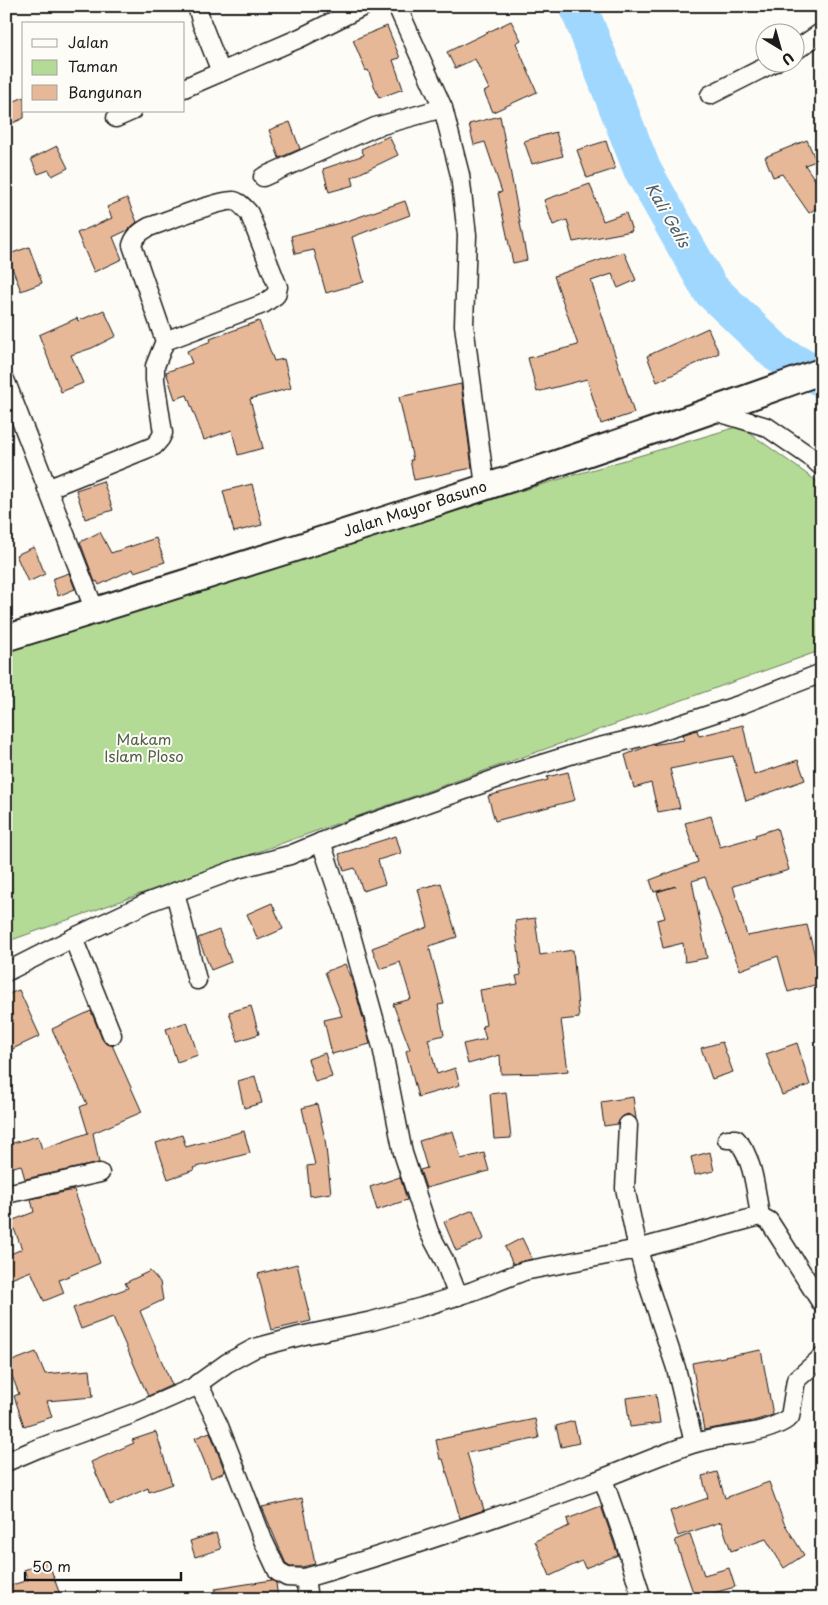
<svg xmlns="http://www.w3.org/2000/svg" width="828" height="1605" viewBox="0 0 828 1605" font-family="'Playpen Sans',sans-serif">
<rect width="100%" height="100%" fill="#fdfcf7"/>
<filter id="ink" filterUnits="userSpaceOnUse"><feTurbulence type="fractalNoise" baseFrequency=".02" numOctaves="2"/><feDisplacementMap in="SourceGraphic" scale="10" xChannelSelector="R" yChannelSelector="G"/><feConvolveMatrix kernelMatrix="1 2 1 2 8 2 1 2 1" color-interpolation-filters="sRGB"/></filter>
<g filter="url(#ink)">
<polygon fill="#b4db96" stroke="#687c59" points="740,426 822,485 822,650 6,942 6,651 273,564"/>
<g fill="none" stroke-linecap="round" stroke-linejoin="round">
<polyline stroke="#9fd7ff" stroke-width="38" points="578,6 642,169 710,289 778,354 822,378"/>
</g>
<g fill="#e7b898" stroke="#1c1c1c">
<polygon points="511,21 521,40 516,43 537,92 493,112 484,92 489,89 475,59 455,68 447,52"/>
<polygon points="387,26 400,58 393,60 403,89 379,98 368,70 366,71 353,40"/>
<polygon points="24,97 24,118 6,126 6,105"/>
<polygon points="500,116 527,260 513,263 498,193 502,192 485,142 474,145 469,124"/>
<polygon points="290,122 300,149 279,158 269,130"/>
<polygon points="556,132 563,156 532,164 524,141"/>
<polygon points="389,136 398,155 352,177 354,185 329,192 323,169 364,155 361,149"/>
<polygon points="807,140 816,161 805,165 822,190 822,204 809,213 782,174 773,177 765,157"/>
<polygon points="606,141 615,169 587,178 577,150"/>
<polygon points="57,146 68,168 52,176 49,170 38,174 31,159"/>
<polygon points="590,184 603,221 626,213 632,231 573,242 567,220 553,225 544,200"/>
<polygon points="127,198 137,222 128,230 113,237 122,259 94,272 77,233 112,218 107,207"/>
<polygon points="405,201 410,215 352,237 364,282 326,293 314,250 295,254 291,236 347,221"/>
<polygon points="29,247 42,283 21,291 7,255"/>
<polygon points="624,252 636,280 618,288 612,274 591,281 634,413 601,424 587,379 537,392 528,358 578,345 554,276"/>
<polygon points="104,310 116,336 92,348 71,355 83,383 61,392 39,335 77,318 78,321"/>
<polygon points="259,321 274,361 284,359 291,388 250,399 263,448 238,455 232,430 204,440 187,395 175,399 166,372 192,363 187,351 211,341 210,339"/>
<polygon points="708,328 719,353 657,382 647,356"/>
<polygon points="461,384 472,468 414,480 410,460 413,460 399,397"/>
<polygon points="103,481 113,510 85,519 76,490"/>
<polygon points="252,484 262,525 234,532 223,491"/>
<polygon points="100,532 111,553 156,538 165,562 134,572 133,569 99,585 97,581 95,582 80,542"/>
<polygon points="34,547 45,574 28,582 16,555"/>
<polygon points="69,573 75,589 58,596 52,579"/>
<polygon points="743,725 754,775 798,760 805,780 746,801 733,756 670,769 680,808 658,812 651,783 634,788 625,755 651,745 684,740 682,735 697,730 699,736"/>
<polygon points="568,772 575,800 495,821 488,796 548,780 547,777"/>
<polygon points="711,816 720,847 756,837 755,835 777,828 789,870 733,886 747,936 807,925 822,983 788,992 778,956 740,970 705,877 692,881 707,958 685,962 683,943 663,948 657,920 665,918 657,892 676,886 654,892 650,880 698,862 685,823"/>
<polygon points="396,836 401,853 378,860 385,884 363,891 355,868 344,871 339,854"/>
<polygon points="441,883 457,937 429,946 444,1004 438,1005 444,1035 428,1039 437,1074 455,1068 460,1085 418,1097 406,1051 410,1049 393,1004 411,999 400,962 380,969 372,948 428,927 418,889"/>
<polygon points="272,903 283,929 258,940 247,914"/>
<polygon points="535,918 540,955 573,950 579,1018 561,1020 568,1071 549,1073 501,1074 500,1055 468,1064 463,1044 486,1039 482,1026 486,1025 480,990 518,984 516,976 521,975 515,921"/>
<polygon points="219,930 231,962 211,970 198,938"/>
<polygon points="345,964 354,986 370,1044 332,1054 324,1020 342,1016 325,972"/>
<polygon points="19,990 40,1036 6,1052 6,995"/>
<polygon points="251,1006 259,1034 238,1041 229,1012"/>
<polygon points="91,1011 102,1039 106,1044 112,1045 142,1112 93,1133 99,1163 25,1179 21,1165 6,1169 6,1145 38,1136 42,1149 88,1133 80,1107 87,1104 52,1029"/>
<polygon points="187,1022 198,1055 177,1062 166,1029"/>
<polygon points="722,1042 733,1072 712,1079 701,1048"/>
<polygon points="797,1043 810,1085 782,1095 766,1054"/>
<polygon points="325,1053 332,1077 315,1082 308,1059"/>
<polygon points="255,1076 262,1103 244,1108 238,1081"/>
<polygon points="506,1092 511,1138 494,1139 490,1094"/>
<polygon points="633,1097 636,1119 628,1114 623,1116 618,1124 604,1126 601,1102"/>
<polygon points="317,1104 325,1139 331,1193 310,1196 307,1166 315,1165 302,1108"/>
<polygon points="244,1131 250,1153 193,1168 194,1170 168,1179 156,1143 182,1135 186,1147"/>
<polygon points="453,1131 461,1159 484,1153 489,1171 426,1188 420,1170 427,1168 419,1141"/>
<polygon points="710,1152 714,1171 695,1175 691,1157"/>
<polygon points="400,1177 407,1200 377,1210 370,1187"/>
<polygon points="74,1190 100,1263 59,1280 64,1293 44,1301 31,1271 6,1281 6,1256 22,1249 11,1221 34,1212 31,1199"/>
<polygon points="473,1210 484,1239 456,1251 444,1222"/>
<polygon points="522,1238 532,1259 513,1264 505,1247"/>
<polygon points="297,1264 311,1321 272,1330 258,1274"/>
<polygon points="150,1271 160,1282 163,1300 140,1311 172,1385 148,1396 113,1317 81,1329 73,1308 128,1288 125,1283"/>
<polygon points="761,1350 773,1415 753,1421 704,1430 692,1363"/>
<polygon points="36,1352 45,1374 90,1370 93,1397 47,1401 52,1417 24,1426 14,1396 19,1394 7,1363"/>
<polygon points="656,1394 660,1423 630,1427 626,1398"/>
<polygon points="535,1419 539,1438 467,1453 484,1510 460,1518 443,1459 440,1459 436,1440"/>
<polygon points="574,1421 579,1443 561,1447 556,1426"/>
<polygon points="156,1432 172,1484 149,1492 148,1488 110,1505 91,1462 134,1443 132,1440"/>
<polygon points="210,1432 225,1472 211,1478 195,1438"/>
<polygon points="717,1472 725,1498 769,1482 784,1523 804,1555 784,1568 766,1539 731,1551 721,1522 678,1536 670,1511 708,1498 702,1476"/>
<polygon points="302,1498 315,1564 302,1567 290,1567 286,1564 262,1507"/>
<polygon points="601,1506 618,1555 585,1568 582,1561 550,1576 535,1541 569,1526 567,1519"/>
<polygon points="216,1533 221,1549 195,1557 190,1541"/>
<polygon points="690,1534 704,1575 729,1568 735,1587 695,1598 675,1540"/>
<polygon points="48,1561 59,1592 40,1599 6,1599 6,1587 28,1580 24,1570"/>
<polygon points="272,1580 276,1583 278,1599 216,1599 215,1589"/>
</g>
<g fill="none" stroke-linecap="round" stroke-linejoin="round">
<g stroke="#1c1c1c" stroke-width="21">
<g id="minor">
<polyline points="197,6 202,24 221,72"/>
<polyline points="397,6 443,108 460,175 467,235 464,325 485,486"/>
<polyline points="796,50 822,32"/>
<polyline points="184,88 300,38 364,6"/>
<polyline points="710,95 775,62"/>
<polyline points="116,118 132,111"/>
<polyline points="263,177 375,127 443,108"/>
<polyline points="6,382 95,611"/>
<polyline points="714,411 767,427 812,458 822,467"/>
<path d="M47,489L154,446L160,439L163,433L155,380V366L165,341L263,304L276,295L278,287L249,213C245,209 240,202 234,201C222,199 164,222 149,227C140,232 135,236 132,245L165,341"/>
<polyline points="321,842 344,910 382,1047 403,1153 429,1232 444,1260 458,1296"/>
<polyline points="175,892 197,980"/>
<polyline points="73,938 112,1035"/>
<polyline points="6,972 73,938 149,902 237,869 290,855 351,830 507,775 583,751 645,736 742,704 822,673"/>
<polyline points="628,1125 625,1188 638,1249 760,1216 769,1221 822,1304"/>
<path d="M727,1139H736C753,1156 756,1192 760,1216"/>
<polyline points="6,1194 100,1173"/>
<path d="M198,1383L219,1426L263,1540L278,1572L287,1577L305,1578C403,1550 498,1517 593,1482C626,1470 658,1455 692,1444C722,1434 764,1437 790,1417L796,1380L822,1357"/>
<polyline points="6,1462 39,1448 135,1413 192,1388 227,1363 255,1348 300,1336 372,1321 422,1307 473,1291 524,1271 638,1249 646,1278 676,1368 694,1443"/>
<polyline points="603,1479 624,1539 642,1599"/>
<polyline points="305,1578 308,1599"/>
</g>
</g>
<g stroke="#1c1c1c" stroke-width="29">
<path id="secondary" d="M6,638C279,554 553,469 822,371"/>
</g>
<use href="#minor" stroke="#fdfcf7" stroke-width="18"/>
<use href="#secondary" stroke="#fdfcf7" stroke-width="25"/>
</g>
</g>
<g text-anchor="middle" stroke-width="4" stroke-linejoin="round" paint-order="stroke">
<g font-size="15" fill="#1c1c1c" stroke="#fdfcf7">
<text transform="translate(415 509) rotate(-18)" y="5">Jalan Mayor Basuno</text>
</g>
<g font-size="15" fill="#515f47" stroke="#fdfcf7">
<text x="144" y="745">Makam<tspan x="144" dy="17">Islam Ploso</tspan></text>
</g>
<g font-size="16" font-style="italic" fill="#4a5d6b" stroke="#fdfcf7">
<text transform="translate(668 215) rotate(60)" y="6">Kali Gelis</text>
</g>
</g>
<rect width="828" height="1605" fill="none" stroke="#fdfcf7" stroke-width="25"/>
<rect x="12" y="12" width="803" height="1580" fill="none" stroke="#1c1c1c" stroke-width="2" filter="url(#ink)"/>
<rect x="22" y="22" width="162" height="90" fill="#fdfcf7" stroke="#a3a29f"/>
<rect x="32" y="39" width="25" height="8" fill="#fdfcf7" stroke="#a3a29f"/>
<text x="68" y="48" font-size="15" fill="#1c1c1c">Jalan</text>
<rect x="32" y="60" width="25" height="15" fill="#b4db96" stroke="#a3a29f"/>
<text x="68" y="72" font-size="15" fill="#1c1c1c">Taman</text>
<rect x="32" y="85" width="25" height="15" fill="#e7b898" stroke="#a3a29f"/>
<text x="68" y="98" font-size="15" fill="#1c1c1c">Bangunan</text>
<g transform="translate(780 48) rotate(143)"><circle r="24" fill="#fdfcf7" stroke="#a3a29f"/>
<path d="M0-4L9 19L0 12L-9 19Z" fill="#1c1c1c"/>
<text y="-8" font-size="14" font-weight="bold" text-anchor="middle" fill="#1c1c1c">U</text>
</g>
<path d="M25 1572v8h156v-8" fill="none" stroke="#1c1c1c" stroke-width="2.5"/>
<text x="32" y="1572" font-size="15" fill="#1c1c1c" stroke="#fdfcf7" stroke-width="4" paint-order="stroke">50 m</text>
</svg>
